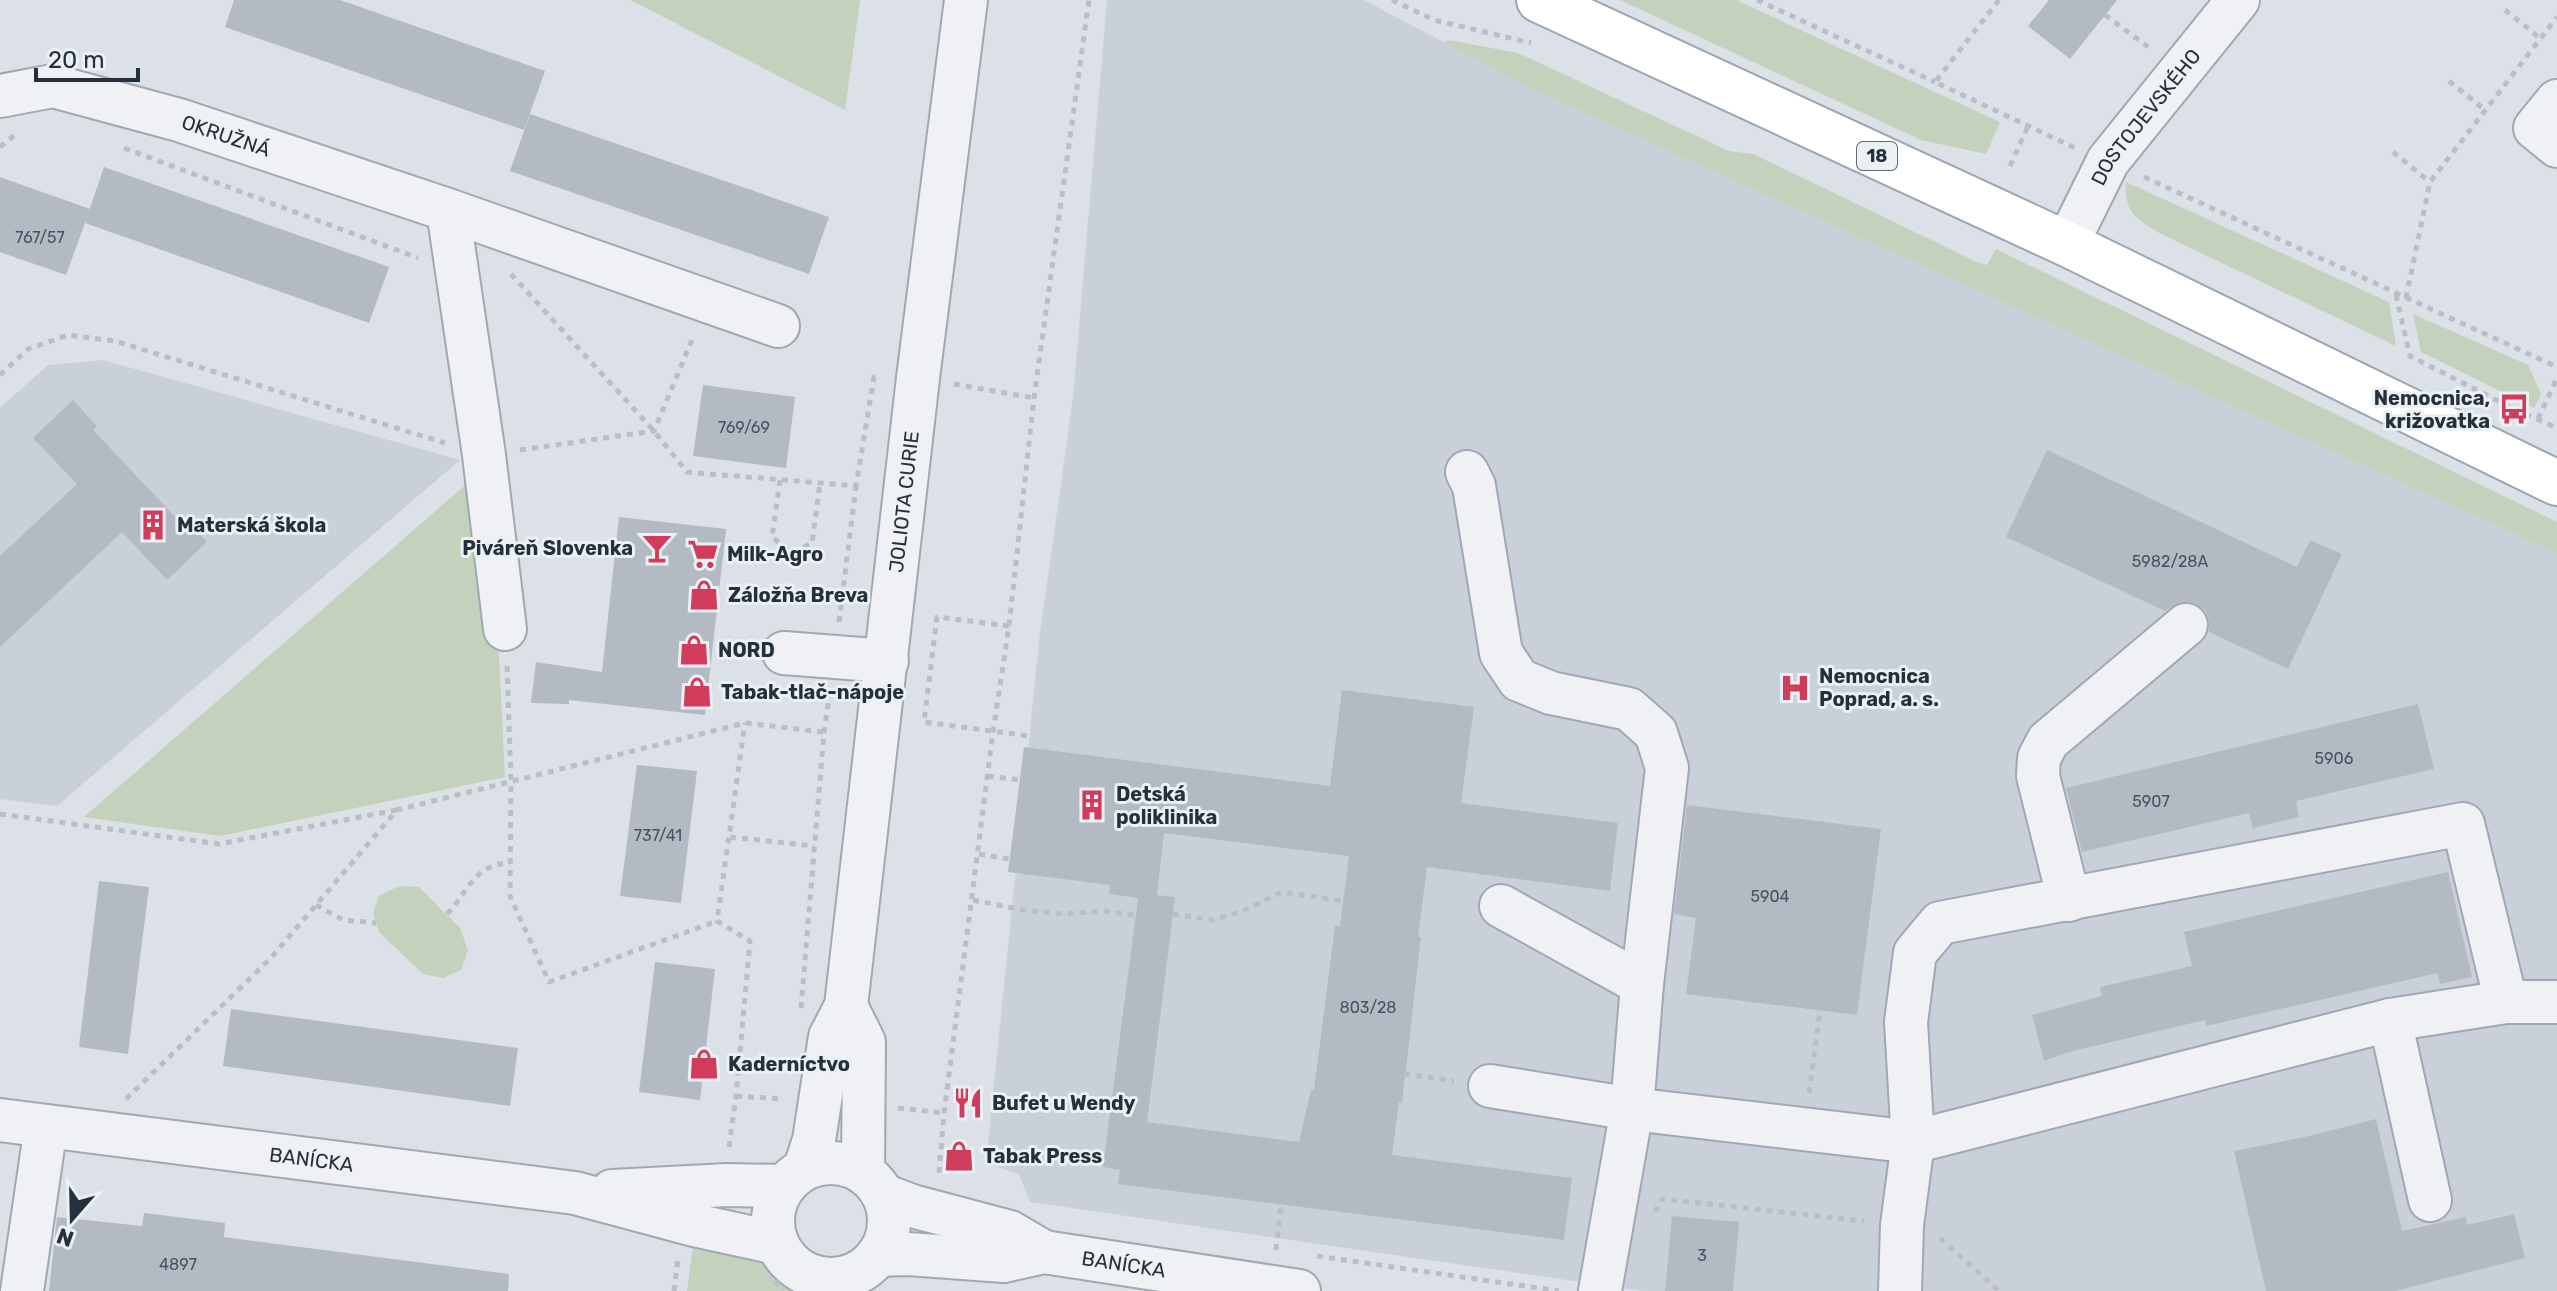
<svg xmlns="http://www.w3.org/2000/svg" width="2557" height="1291" viewBox="0 0 2557 1291" font-family="Rubik,sans-serif">
<rect width="100%" height="100%" fill="#dce1e7"/>
<g fill="#cad0d9">
<polygon points="1107,0 1364,0 1536,91 2557,553 2557,1291 1642,1291 1030,1202 1019,1174 986,1163 1039,641 1073,397"/>
<polygon points="103,360 460,460 57,806 0,799 0,408 48,365"/>
</g>
<g fill="#c3d1bd">
<polygon points="630,0 860,0 845,110"/>
<polygon points="1620,0 1736,0 2000,122 1986,154 1921,140"/>
<polygon points="1448,40 1518,53 1729,151 1753,154 1979,263 1987,265 1996,249 2557,522 2557,553 1536,91 1444,43"/>
<path d="M2126,182L2389,302L2396,346L2161,234C2137,219 2124,213 2126,182Z"/>
<polygon points="2413,314 2528,365 2541,394 2534,408 2421,352"/>
<polygon points="478,474 498,634 505,777 220,836 84,817"/>
<polygon points="399,886 419,887 460,928 468,950 461,970 443,978 423,974 379,932 373,913 379,896"/>
<polygon points="693,1248 780,1260 797,1278 797,1291 687,1291"/>
</g>
<g fill="#b3bac3" fill-rule="evenodd">
<polygon points="234,0 340,0 545,71 524,130 225,27"/>
<polygon points="2049,0 2117,0 2070,59 2028,26"/>
<polygon points="530,114 829,217 809,274 510,171"/>
<polygon points="104,167 389,267 369,323 85,223"/>
<polygon points="0,177 90,209 66,275 0,252"/>
<polygon points="703,385 795,397 786,468 693,456"/>
<polygon points="73,400 97,426 93,430 182,524 186,520 207,542 167,580 122,532 0,647 0,556 77,484 33,438"/>
<polygon points="2047,450 2297,567 2310,540 2342,554 2288,669 2209,632 2209,620 2205,610 2195,603 2181,602 2165,611 2006,537"/>
<polygon points="619,517 726,529 705,715 569,700 569,704 531,703 536,662 602,672"/>
<path d="M1342,690L1474,707L1461,803L1618,823L1610,891L1427,867L1418,937H1421L1402,1103L1399,1102L1392,1155L1572,1178L1564,1240L1118,1184L1120,1170L1103,1167L1138,898L1109,894L1110,885L1008,872L1024,747L1330,786ZM1164,833L1349,856L1340,926H1335L1314,1090H1311L1299,1142L1147,1122L1175,897L1157,895Z"/>
<polygon points="2418,704 2434,769 2296,801 2299,817 2253,828 2249,813 2082,852 2066,788"/>
<polygon points="637,765 697,771 681,903 620,896"/>
<polygon points="1687,805 1881,829 1857,1015 1686,994 1696,918 1674,914"/>
<polygon points="2448,872 2472,977 2440,984 2438,973 2206,1026 2205,1020 2069,1052 2044,1061 2032,1015 2102,996 2100,987 2192,966 2184,932"/>
<polygon points="99,881 149,887 128,1054 79,1047"/>
<polygon points="655,962 715,969 700,1100 639,1092"/>
<polygon points="231,1009 518,1048 510,1106 223,1066"/>
<polygon points="2376,1119 2402,1231 2466,1217 2467,1225 2514,1214 2525,1258 2395,1291 2266,1291 2234,1151 2309,1136"/>
<polygon points="144,1213 225,1223 224,1237 509,1274 508,1291 49,1291 57,1217 142,1226"/>
<polygon points="1672,1216 1739,1222 1733,1291 1665,1291"/>
</g>
<g fill="none" stroke-linecap="round" stroke-linejoin="round">
<g stroke="#a1a8b1" stroke-width="46">
<g id="minor">
<path id="s1" d="M0,96L53,86L179,120L448,210L778,326"/>
<polyline points="2557,101 2535,128 2557,146"/>
<polyline points="448,210 484,455 505,629"/>
<path id="s2" d="M2067,244L2108,161L2238,0"/>
<polyline points="1467,472 1474,486 1501,653 1519,680 1551,693 1629,709 1656,733 1667,768 1642,984 1632,1109 1913,1142 2390,1020 2506,1002 2557,1002"/>
<polyline points="784,653 887,661"/>
<polyline points="2069,900 2038,776 2039,758 2048,741 2186,625"/>
<polyline points="1501,906 1642,984"/>
<polyline points="846,1006 864,1042 863,1172"/>
<polyline points="2390,1020 2430,1200"/>
<polyline points="1490,1086 1632,1109 1600,1291"/>
<path id="s3" d="M0,1120L575,1193L694,1225L777,1243"/>
<circle cx="831" cy="1221" r="58"/>
<path id="s4" d="M805,1168L814,1140L830,1037L846,1006L918,378L966,0"/>
<polyline points="612,1191 727,1185 784,1186"/>
<polyline points="883,1195 912,1206 1010,1232 1044,1252"/>
<path id="s5" d="M878,1255L908,1254L1004,1261L1044,1252L1299,1291"/>
<polyline points="22,1291 46,1126"/>
<polyline points="1900,1291 1902,1225 1913,1142 1906,1022 1915,953 1940,923 2463,824 2506,1002"/>
</g>
</g>
<g stroke="#9ba6b3" stroke-width="48">
<polyline id="major" points="1539,0 2067,244 2557,483"/>
</g>
<g stroke="#babfc5" stroke-width="5" stroke-dasharray="6 6" stroke-linecap="butt">
<polyline points="1392,0 1434,20 1531,43"/>
<polyline points="1757,0 1935,82"/>
<polyline points="1999,0 1935,82 2075,148"/>
<polyline points="2505,10 2541,39"/>
<polyline points="2105,15 2151,49"/>
<polyline points="2449,81 2484,109"/>
<polyline points="0,147 16,134"/>
<polyline points="124,148 418,258"/>
<polyline points="2393,152 2430,182"/>
<polyline points="2010,166 2028,126"/>
<polyline points="2144,177 2557,367"/>
<polyline points="511,274 654,431 687,472 856,486 874,377 880,378"/>
<polyline points="2396,295 2410,356 2514,409 2557,428"/>
<polyline points="2406,298 2430,182 2557,17"/>
<polyline points="0,375 28,349 68,335 115,341 445,443"/>
<polyline points="954,384 1034,398"/>
<polyline points="2538,419 2557,378"/>
<polyline points="520,450 654,431 694,335"/>
<polyline points="780,480 772,537 792,553 812,543 820,483"/>
<polyline points="839,622 856,486"/>
<polyline points="1009,626 937,617 924,722 1029,736"/>
<polyline points="507,666 511,781 510,896 549,982 717,921"/>
<polyline points="988,776 1019,780"/>
<polyline points="0,814 219,844 397,810"/>
<polyline points="730,837 814,846"/>
<polyline points="979,854 1009,859"/>
<polyline points="973,900 1023,910 1062,914 1104,911 1135,915"/>
<polyline points="316,905 343,920 376,923"/>
<path d="M447,914C469,891 474,864 510,863"/>
<polyline points="1173,914 1213,920 1243,911 1282,892 1343,901"/>
<polyline points="801,1008 824,732 830,691"/>
<polyline points="1404,1074 1454,1081"/>
<polyline points="1809,1093 1820,1011"/>
<polyline points="736,1096 783,1099"/>
<polyline points="126,1099 270,959 397,810 745,723 824,732"/>
<polyline points="898,1108 944,1113"/>
<polyline points="729,1147 736,1096 750,941 717,921 745,723"/>
<polyline points="939,1173 944,1113 993,732 1009,626 1034,398 1089,0"/>
<polyline points="1655,1212 1662,1199 1864,1221"/>
<polyline points="1940,1238 1999,1291"/>
<polyline points="1276,1250 1281,1206"/>
<polyline points="1317,1256 1559,1291"/>
<polyline points="775,1281 783,1291"/>
<polyline points="674,1291 678,1258"/>
</g>
<use href="#minor" stroke="#eff1f5" stroke-width="42"/>
<use href="#major" stroke="#fff" stroke-width="44"/>
</g>
<defs>
<g id="bus-bare" transform="scale(2.4)"><path d="M-5-6H5V4H4V6H2V4H-2V6H-4V4H-5ZM-3.5-4V0h7V-4ZM-3.5 1.2v1.5H-2V1.2ZM2 1.2v1.5H3.5V1.2Z" fill="#d13b5c" stroke="#ebf0f4" stroke-width="2.5" paint-order="stroke"/></g>
<g id="building-bare" transform="scale(2.4)"><path d="M-4-6H4V6H1V3H-1V6H-4ZM-2.5-4.3h1.7v1.8h-1.7ZM.8-4.3h1.7v1.8H.8ZM-2.5-1h1.7V.8h-1.7ZM.8-1h1.7V.8H.8Z" fill="#d13b5c" stroke="#ebf0f4" stroke-width="2.5" paint-order="stroke"/></g>
<g id="bar-bare" transform="scale(2.4)"><path d="M-6-5H6L.8 .8V4.5H3.5V6h-7V4.5H-.8V.8Z" fill="#d13b5c" stroke="#ebf0f4" stroke-width="2.5" paint-order="stroke"/></g>
<g id="supermarket-bare" transform="scale(2.4)"><path d="M-6-5.5h2.5l.6 2H6L4.5 2H-2.5L-4.4-4H-6ZM-1.5 3.2a1.3 1.3 0 1 0 .1 0ZM3 3.2a1.3 1.3 0 1 0 .1 0Z" fill="#d13b5c" stroke="#ebf0f4" stroke-width="2.5" paint-order="stroke"/></g>
<g id="shop-bare" transform="scale(2.4)"><path d="M-5-2.5h2.3a2.7 3.5 0 0 1 5.4 0H5L5.5 6h-11ZM-1.5-2.5h3a1.5 2.3 0 0 0-3 0Z" fill="#d13b5c" stroke="#ebf0f4" stroke-width="2.5" paint-order="stroke"/></g>
<g id="hospital-bare" transform="scale(2.4)"><path d="M-5-5h3v3.5h4V-5h3V5h-3V1.5h-4V5h-3Z" fill="#d13b5c" stroke="#ebf0f4" stroke-width="2.5" paint-order="stroke"/></g>
<g id="restaurant-bare" transform="scale(2.4)"><path d="M-5-6h1v4h1v-4h1v4h1v-4h1v5L-1.5 .5V6h-2V.5L-5-1ZM5-6V6H3V1.5H1.5Q1.5-4 5-6Z" fill="#d13b5c" stroke="#ebf0f4" stroke-width="2.5" paint-order="stroke"/></g>
</defs>
<g fill-rule="evenodd">
<use href="#bus-bare" x="2514" y="409"/>
<use href="#building-bare" x="153" y="525"/>
<use href="#bar-bare" x="657" y="548"/>
<use href="#supermarket-bare" x="703" y="554"/>
<use href="#shop-bare" x="704" y="595"/>
<use href="#shop-bare" x="694" y="650"/>
<use href="#hospital-bare" x="1795" y="688"/>
<use href="#shop-bare" x="697" y="692"/>
<use href="#building-bare" x="1092" y="805"/>
<use href="#shop-bare" x="704" y="1064"/>
<use href="#restaurant-bare" x="968" y="1103"/>
<use href="#shop-bare" x="959" y="1156"/>
</g>
<g text-anchor="middle" stroke-width="6" stroke-linejoin="round" paint-order="stroke">
<g font-size="16" fill="#48525e">
<text x="40" y="243">767/57</text>
<text x="744" y="433">769/69</text>
<text x="2170" y="567">5982/28A</text>
<text x="2334" y="764">5906</text>
<text x="2151" y="807">5907</text>
<text x="658" y="841">737/41</text>
<text x="1770" y="902">5904</text>
<text x="1368" y="1013">803/28</text>
<text x="1702" y="1261">3</text>
<text x="178" y="1270">4897</text>
</g>
<rect fill="#ebf0f4" stroke="#606a74" stroke-width="2" x="1857" y="142" width="40" height="28" rx="6"/>
<g font-size="18" font-weight="bold" fill="#25303d">
<text x="1877" y="162">18</text>
</g>
<g font-size="20" fill="#25303d" stroke="#ebf0f4">
<text dy="7" stroke="none"><textPath href="#s2" startOffset="150">DOSTOJEVSKÉHO</textPath></text>
<text dy="7" stroke="none"><textPath href="#s1" startOffset="234">OKRUŽNÁ</textPath></text>
<text dy="7" stroke="none"><textPath href="#s4" startOffset="676">JOLIOTA CURIE</textPath></text>
<text dy="7" stroke="none"><textPath href="#s3" startOffset="314">BANÍCKA</textPath></text>
<text dy="7" stroke="none"><textPath href="#s5" startOffset="248">BANÍCKA</textPath></text>
</g>
<g font-size="20" font-weight="bold" fill="#25303d" stroke="#ebf0f4" text-anchor="start">
<text x="2490" y="405" text-anchor="end">Nemocnica,<tspan x="2490" dy="23">križovatka</tspan></text>
<text x="177" y="532">Materská škola</text>
<text x="633" y="555" text-anchor="end">Piváreň Slovenka</text>
<text x="727" y="561">Milk-Agro</text>
<text x="728" y="602">Záložňa Breva</text>
<text x="718" y="657">NORD</text>
<text x="1819" y="683">Nemocnica<tspan x="1819" dy="23">Poprad, a. s.</tspan></text>
<text x="721" y="699">Tabak-tlač-nápoje</text>
<text x="1116" y="801">Detská<tspan x="1116" dy="23">poliklinika</tspan></text>
<text x="728" y="1071">Kaderníctvo</text>
<text x="992" y="1110">Bufet u Wendy</text>
<text x="983" y="1163">Tabak Press</text>
</g>
</g>
<g transform="translate(72 1219) rotate(200)" stroke="#ebf0f4" stroke-width="6" paint-order="stroke">
<path d="M0-6L14 30L0 20L-14 30Z" fill="#25303d"/>
<text y="-12" font-size="22" font-weight="bold" text-anchor="middle" fill="#25303d">N</text>
</g>
<path d="M36 68v12h102v-12" fill="none" stroke="#25303d" stroke-width="4"/>
<text x="48" y="68" font-size="24" fill="#25303d" stroke="#ebf0f4" stroke-width="6" paint-order="stroke">20 m</text>
</svg>
